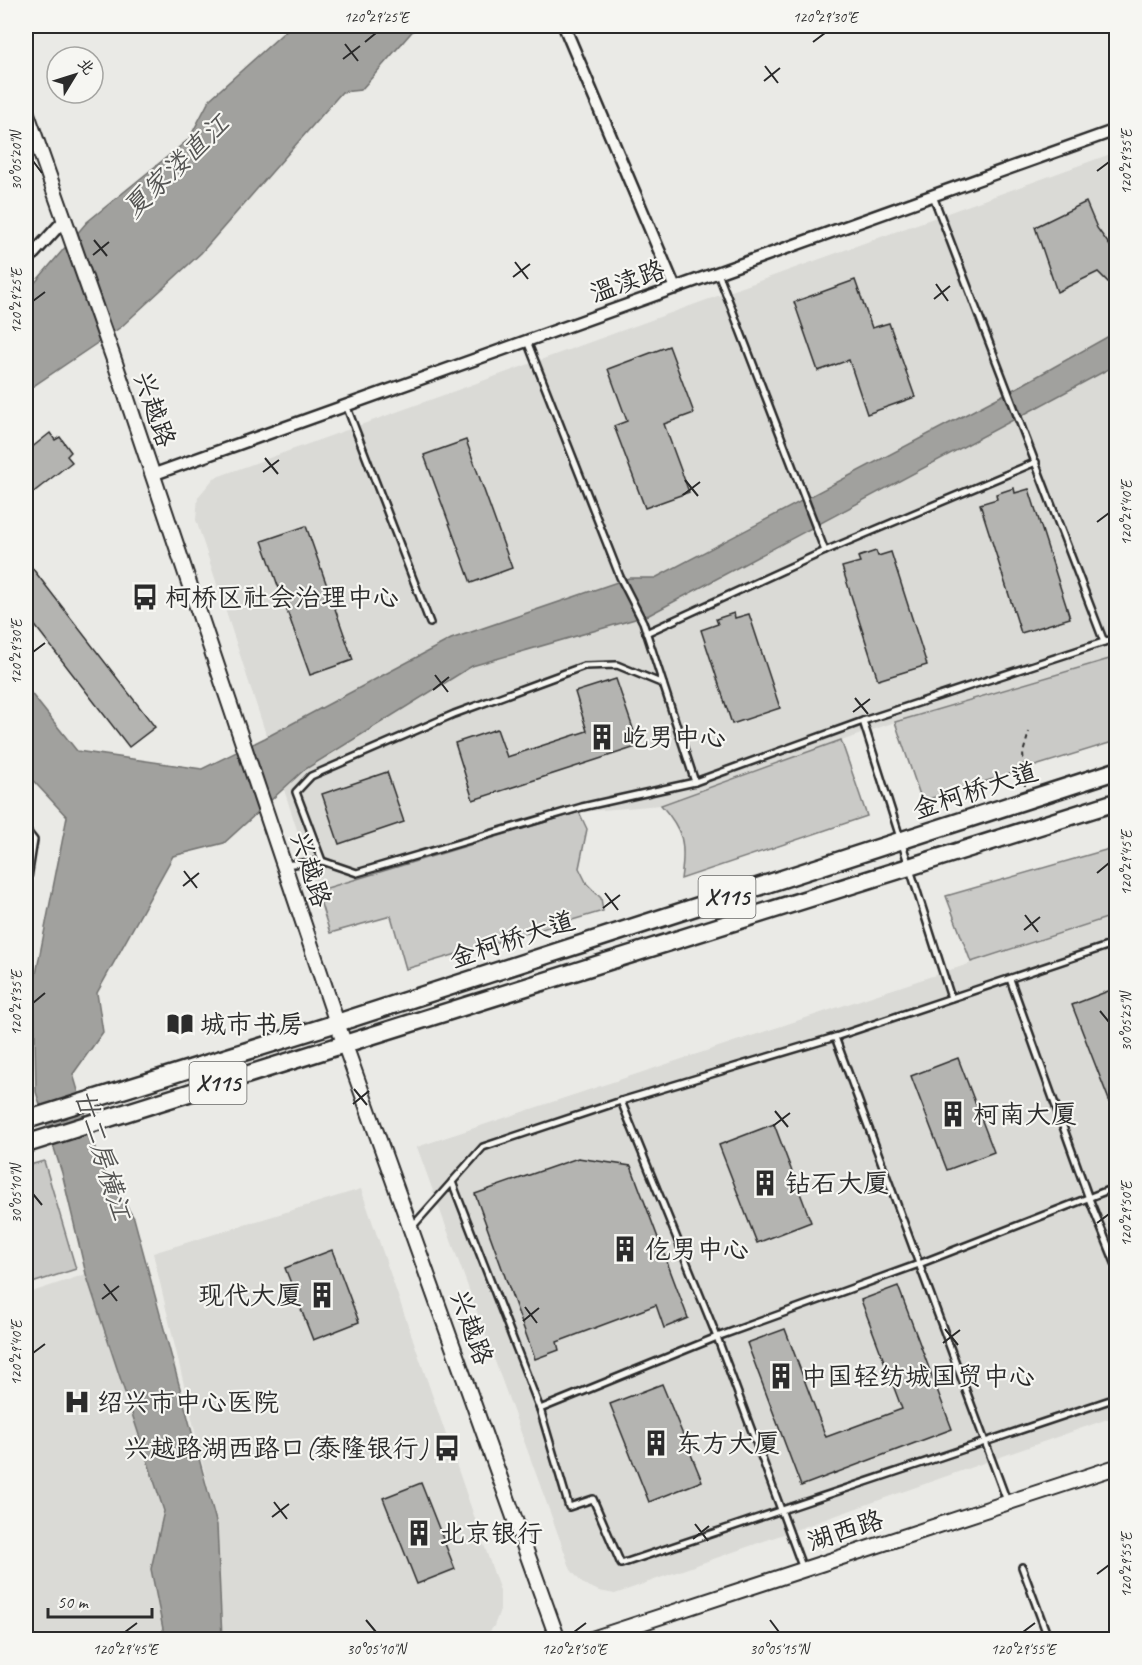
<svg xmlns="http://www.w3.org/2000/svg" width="1142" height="1665" viewBox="0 0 1142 1665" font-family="Caveat,'LXGW WenKai TC',sans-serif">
<rect width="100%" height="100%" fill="#eaeae6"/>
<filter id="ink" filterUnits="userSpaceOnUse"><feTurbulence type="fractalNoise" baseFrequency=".0167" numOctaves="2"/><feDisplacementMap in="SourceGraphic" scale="12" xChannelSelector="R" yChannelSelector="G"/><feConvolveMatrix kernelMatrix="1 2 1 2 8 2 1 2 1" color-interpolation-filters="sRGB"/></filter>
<g filter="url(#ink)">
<g fill="#dadad6">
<polygon points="1116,152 1116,657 895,722 661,805 579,812 317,891 196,520 198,497 214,478"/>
<polygon points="1116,915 1116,1416 615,1594 599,1591 582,1583 571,1570 417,1147"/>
<polygon points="361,1189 500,1591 500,1610 494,1626 483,1640 222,1639 217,1525 153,1253"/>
<polygon points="86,1274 164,1511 151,1569 164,1639 26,1639 26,1294"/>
</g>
<g fill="#cacac7" stroke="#7a7a79" stroke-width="1.5">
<polygon points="1116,657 1116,741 922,801 895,722"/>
<path d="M841,740L867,816L681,879C686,844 684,831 661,805Z"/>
<polygon points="579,812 587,829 579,868 587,884 601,898 603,911 406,969 391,916 330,933 317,891"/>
<polygon points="1116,847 1116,915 971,962 946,896"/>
<polygon points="44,1161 76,1269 26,1285 26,1166"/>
</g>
<g fill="#a1a19e" stroke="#727270" stroke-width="1.5">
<polygon points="291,26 417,26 361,90 342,92 201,253 121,327 26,391 26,293 87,222 189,139 210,99"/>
<polygon points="1116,332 1116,365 649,615 472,666 304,770 224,843 173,856 97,993 103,1032 73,1074 100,1165 134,1218 217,1525 222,1639 165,1639 151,1569 164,1511 86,1274 62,1173 36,1092 34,984 67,817 26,773 26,687 77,751 202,769 265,738 451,639 629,578 655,578 1020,386"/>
</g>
<g fill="#b4b4b1" stroke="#2b2b2b" stroke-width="1.5">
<polygon points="1086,202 1097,228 1116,254 1116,276 1109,283 1098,272 1057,292 1035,227"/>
<polygon points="855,280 872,328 889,323 915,397 867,414 849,360 818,371 794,302"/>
<polygon points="669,346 694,413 664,424 689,492 645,508 614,426 627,421 608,369"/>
<polygon points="50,433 55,440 60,437 71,452 67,456 72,462 26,498 26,452"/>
<polygon points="466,440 512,568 471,583 424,455"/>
<polygon points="1014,488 1015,493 1029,489 1070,618 1021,633 980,504 997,499 996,494"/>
<polygon points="306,526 353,660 310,675 262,541"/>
<polygon points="876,551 878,556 891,552 927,665 878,680 842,567 860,562 858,557"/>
<polygon points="26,560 155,727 129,747 26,614"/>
<polygon points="734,613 735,618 749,614 780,708 732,724 701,630 718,624 716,619"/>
<polygon points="616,679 639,746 473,800 455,743 497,729 507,757 587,731 575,692"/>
<polygon points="387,772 404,822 339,844 322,794"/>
<polygon points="1116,988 1116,1118 1072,1005"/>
<polygon points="958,1058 994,1152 947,1170 911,1076"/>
<polygon points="774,1124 811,1222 757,1243 719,1145"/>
<polygon points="578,1158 631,1166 688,1318 664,1328 656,1305 557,1342 559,1350 535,1359 475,1194"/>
<polygon points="332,1250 359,1322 313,1340 285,1268"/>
<polygon points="898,1286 952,1429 801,1486 747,1343 785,1329 826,1437 902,1409 861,1300"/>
<polygon points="662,1384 702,1481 649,1502 610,1404"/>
<polygon points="421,1483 455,1569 417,1584 383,1498"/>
</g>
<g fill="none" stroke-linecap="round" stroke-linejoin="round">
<g stroke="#2b2b2b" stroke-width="10">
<g id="service">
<polyline points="933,196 1104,642"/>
<polyline points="718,273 825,551"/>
<polyline points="527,341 620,577 643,622 695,782"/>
<polyline points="346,405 430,623"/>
<polyline points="646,633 825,551 1036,462"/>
<polyline points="863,721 951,998"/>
<polyline points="26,830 34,840 26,890"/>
<polyline points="322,861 296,792 311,776 454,714 584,666 617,665 663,684"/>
<polyline points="283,865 322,861 357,873 582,807 695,782 863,721 1116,638"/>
<polyline points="1010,979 1088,1196 1116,1265"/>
<polyline points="835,1037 1007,1501"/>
<polyline points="621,1101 717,1337 803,1569"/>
<polyline points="452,1182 540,1409 569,1507 593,1499 621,1564 1116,1398"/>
<polyline points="412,1227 483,1147 621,1101 835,1037 1116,943"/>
<polyline points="540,1409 717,1337 919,1264 1116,1187"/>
<polyline points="1022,1567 1049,1640"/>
</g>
</g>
<g stroke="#2b2b2b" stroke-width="15">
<g id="minor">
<polyline points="564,26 675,288"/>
<polyline points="26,262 65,219"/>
<polyline points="152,475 1116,130"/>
</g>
</g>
<g stroke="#2b2b2b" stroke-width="18">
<g id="tertiary">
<polyline points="26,111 113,357 337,1023 558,1640"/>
<polyline points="589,1640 1116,1467"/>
</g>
</g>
<g stroke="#2b2b2b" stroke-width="21">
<g id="primary">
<polyline points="26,1120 337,1023 1116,771"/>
<polyline points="26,1144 1116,802"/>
</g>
</g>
<polyline stroke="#2b2b2b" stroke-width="2" stroke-dasharray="4.5 4.5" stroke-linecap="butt" points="1025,786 1023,753 1029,732"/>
<use href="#service" stroke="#f6f6f2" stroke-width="5"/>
<use href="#minor" stroke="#f6f6f2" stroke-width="10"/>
<use href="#tertiary" stroke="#f6f6f2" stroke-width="14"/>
<use href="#primary" stroke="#f6f6f2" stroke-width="16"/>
</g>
</g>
<path fill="none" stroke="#2b2b2b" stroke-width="2" d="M365,42L376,33M813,42L825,33M345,44L358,61M343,59L360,46M765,66L778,83M764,81L780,68M33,161L42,173M1097,171L1109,162M94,240L107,256M93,255L109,242M515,262L528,279M513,277L530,264M936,284L948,301M934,299L950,286M33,301L45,292M265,458L278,474M263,472L279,460M685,480L698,496M683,495L700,482M1097,522L1109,513M33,652L45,643M435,675L448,692M433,690L449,677M855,698L868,714M853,712L870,699M184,871L197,888M1097,873L1109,863M183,886L199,873M605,893L618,910M603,908L620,895M1025,915L1038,932M1024,930L1040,917M33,1003L45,993M1100,1011L1109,1022M354,1089L367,1105M353,1104L369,1091M775,1111L788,1127M773,1126L790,1113M33,1194L42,1205M1097,1223L1109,1214M104,1284L117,1301M102,1299L119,1286M525,1307L537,1323M523,1321L539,1308M945,1329L958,1345M943,1343L960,1330M33,1353L45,1344M274,1502L287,1519M272,1517L289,1504M695,1524L708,1541M693,1539L709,1526M1097,1574L1109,1565M366,1620L376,1632M770,1620L779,1632M125,1632L137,1623M574,1632L586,1623M1023,1632L1035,1623"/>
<defs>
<g id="bus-bare" transform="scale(2.07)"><path d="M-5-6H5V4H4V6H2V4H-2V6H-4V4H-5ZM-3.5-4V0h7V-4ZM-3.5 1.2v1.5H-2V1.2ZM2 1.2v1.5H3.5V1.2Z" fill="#2b2b2b" stroke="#f6f6f2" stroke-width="2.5" paint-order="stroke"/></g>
<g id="building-bare" transform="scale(2.07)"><path d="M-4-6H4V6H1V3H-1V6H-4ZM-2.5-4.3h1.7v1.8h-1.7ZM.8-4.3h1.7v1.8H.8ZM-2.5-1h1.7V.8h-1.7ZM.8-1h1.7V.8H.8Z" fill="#2b2b2b" stroke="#f6f6f2" stroke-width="2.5" paint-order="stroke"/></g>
<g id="library-bare" transform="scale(2.07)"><path d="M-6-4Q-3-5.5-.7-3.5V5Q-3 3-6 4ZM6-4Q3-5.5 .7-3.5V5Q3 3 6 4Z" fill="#2b2b2b" stroke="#f6f6f2" stroke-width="2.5" paint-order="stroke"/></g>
<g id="hospital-bare" transform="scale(2.07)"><path d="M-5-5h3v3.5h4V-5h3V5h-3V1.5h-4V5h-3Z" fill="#2b2b2b" stroke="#f6f6f2" stroke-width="2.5" paint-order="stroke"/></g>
</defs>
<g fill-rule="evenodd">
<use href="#bus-bare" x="145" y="597"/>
<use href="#building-bare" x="602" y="737"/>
<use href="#library-bare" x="180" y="1024"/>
<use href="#building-bare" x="953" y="1114"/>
<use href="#building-bare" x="765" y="1183"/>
<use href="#building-bare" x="625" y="1249"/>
<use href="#building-bare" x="322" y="1295"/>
<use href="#building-bare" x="781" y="1376"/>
<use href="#hospital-bare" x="77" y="1402"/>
<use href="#building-bare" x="656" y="1443"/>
<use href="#bus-bare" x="447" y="1448"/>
<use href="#building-bare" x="419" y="1533"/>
</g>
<g text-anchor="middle" stroke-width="4.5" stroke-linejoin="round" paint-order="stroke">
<g fill="#f6f6f2" stroke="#686867" stroke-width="1.5">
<rect x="698.5" y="876" width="57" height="42" rx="4.5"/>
<rect x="189.5" y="1062" width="57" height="42" rx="4.5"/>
</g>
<g font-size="24" font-weight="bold" fill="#2b2b2b">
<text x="727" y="905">X115</text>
<text x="218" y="1091">X115</text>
</g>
<g font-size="26" fill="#2b2b2b" stroke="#f6f6f2">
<text transform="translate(627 281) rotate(-20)" y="9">温渎路</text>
<text transform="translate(155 409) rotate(71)" y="9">兴越路</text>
<text transform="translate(975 790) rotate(-18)" y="9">金柯桥大道</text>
<text transform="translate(311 869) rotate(72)" y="9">兴越路</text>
<text transform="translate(512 939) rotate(-18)" y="9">金柯桥大道</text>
<text transform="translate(472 1327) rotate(70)" y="9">兴越路</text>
<text transform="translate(845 1530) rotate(-18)" y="9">湖西路</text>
</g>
<g font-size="26" fill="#2b2b2b" stroke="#f6f6f2" text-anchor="start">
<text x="165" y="606">柯桥区社会治理中心</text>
<text x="622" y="746">屹男中心</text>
<text x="200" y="1033">城市书房</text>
<text x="973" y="1123">柯南大厦</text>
<text x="785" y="1192">钻石大厦</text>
<text x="645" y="1258">仡男中心</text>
<text x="302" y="1304" text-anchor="end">现代大厦</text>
<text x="801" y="1385">中国轻纺城国贸中心</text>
<text x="97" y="1411">绍兴市中心医院</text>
<text x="676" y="1452">东方大厦</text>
<text x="427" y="1457" text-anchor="end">兴越路湖西路口(泰隆银行)</text>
<text x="439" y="1542">北京银行</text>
</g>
<g font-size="27" font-style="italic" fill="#545453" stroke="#f6f6f2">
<text transform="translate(176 166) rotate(-44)" y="9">夏家溇直江</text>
<text transform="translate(103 1155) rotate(73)" y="9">廿二房横江</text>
</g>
</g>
<rect width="1142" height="1665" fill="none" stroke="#f6f6f2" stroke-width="66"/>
<g transform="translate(75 75) rotate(52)"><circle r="28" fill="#f6f6f2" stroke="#a5a5a2" stroke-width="1.5"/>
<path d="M0-4.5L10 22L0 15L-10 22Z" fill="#2b2b2b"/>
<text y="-9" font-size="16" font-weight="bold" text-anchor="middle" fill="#2b2b2b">北</text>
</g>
<path d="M48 1608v9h104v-9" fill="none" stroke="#2b2b2b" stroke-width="3"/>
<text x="57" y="1608" font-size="18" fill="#2b2b2b" stroke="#f6f6f2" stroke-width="4.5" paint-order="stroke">50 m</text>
<rect x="33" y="33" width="1076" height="1599" fill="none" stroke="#2b2b2b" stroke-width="2"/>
<g font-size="15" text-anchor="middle" fill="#2b2b2b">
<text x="376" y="22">120°29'25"E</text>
<text x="825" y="22">120°29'30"E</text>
<text transform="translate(16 161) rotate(-90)" y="5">30°05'20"N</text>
<text transform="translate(1126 162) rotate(-90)" y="5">120°29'35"E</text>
<text transform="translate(16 301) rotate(-90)" y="5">120°29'25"E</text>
<text transform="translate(1126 513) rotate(-90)" y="5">120°29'40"E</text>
<text transform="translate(16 652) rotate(-90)" y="5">120°29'30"E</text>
<text transform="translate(1126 863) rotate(-90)" y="5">120°29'45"E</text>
<text transform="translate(16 1003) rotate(-90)" y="5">120°29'35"E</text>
<text transform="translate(1126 1022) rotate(-90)" y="5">30°05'25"N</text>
<text transform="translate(16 1194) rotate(-90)" y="5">30°05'10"N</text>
<text transform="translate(1126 1214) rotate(-90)" y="5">120°29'50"E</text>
<text transform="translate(16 1353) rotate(-90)" y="5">120°29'40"E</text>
<text transform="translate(1126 1565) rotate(-90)" y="5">120°29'55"E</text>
<text x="125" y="1654">120°29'45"E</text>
<text x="376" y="1654">30°05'10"N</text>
<text x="574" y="1654">120°29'50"E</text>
<text x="779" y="1654">30°05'15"N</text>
<text x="1023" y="1654">120°29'55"E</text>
</g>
</svg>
